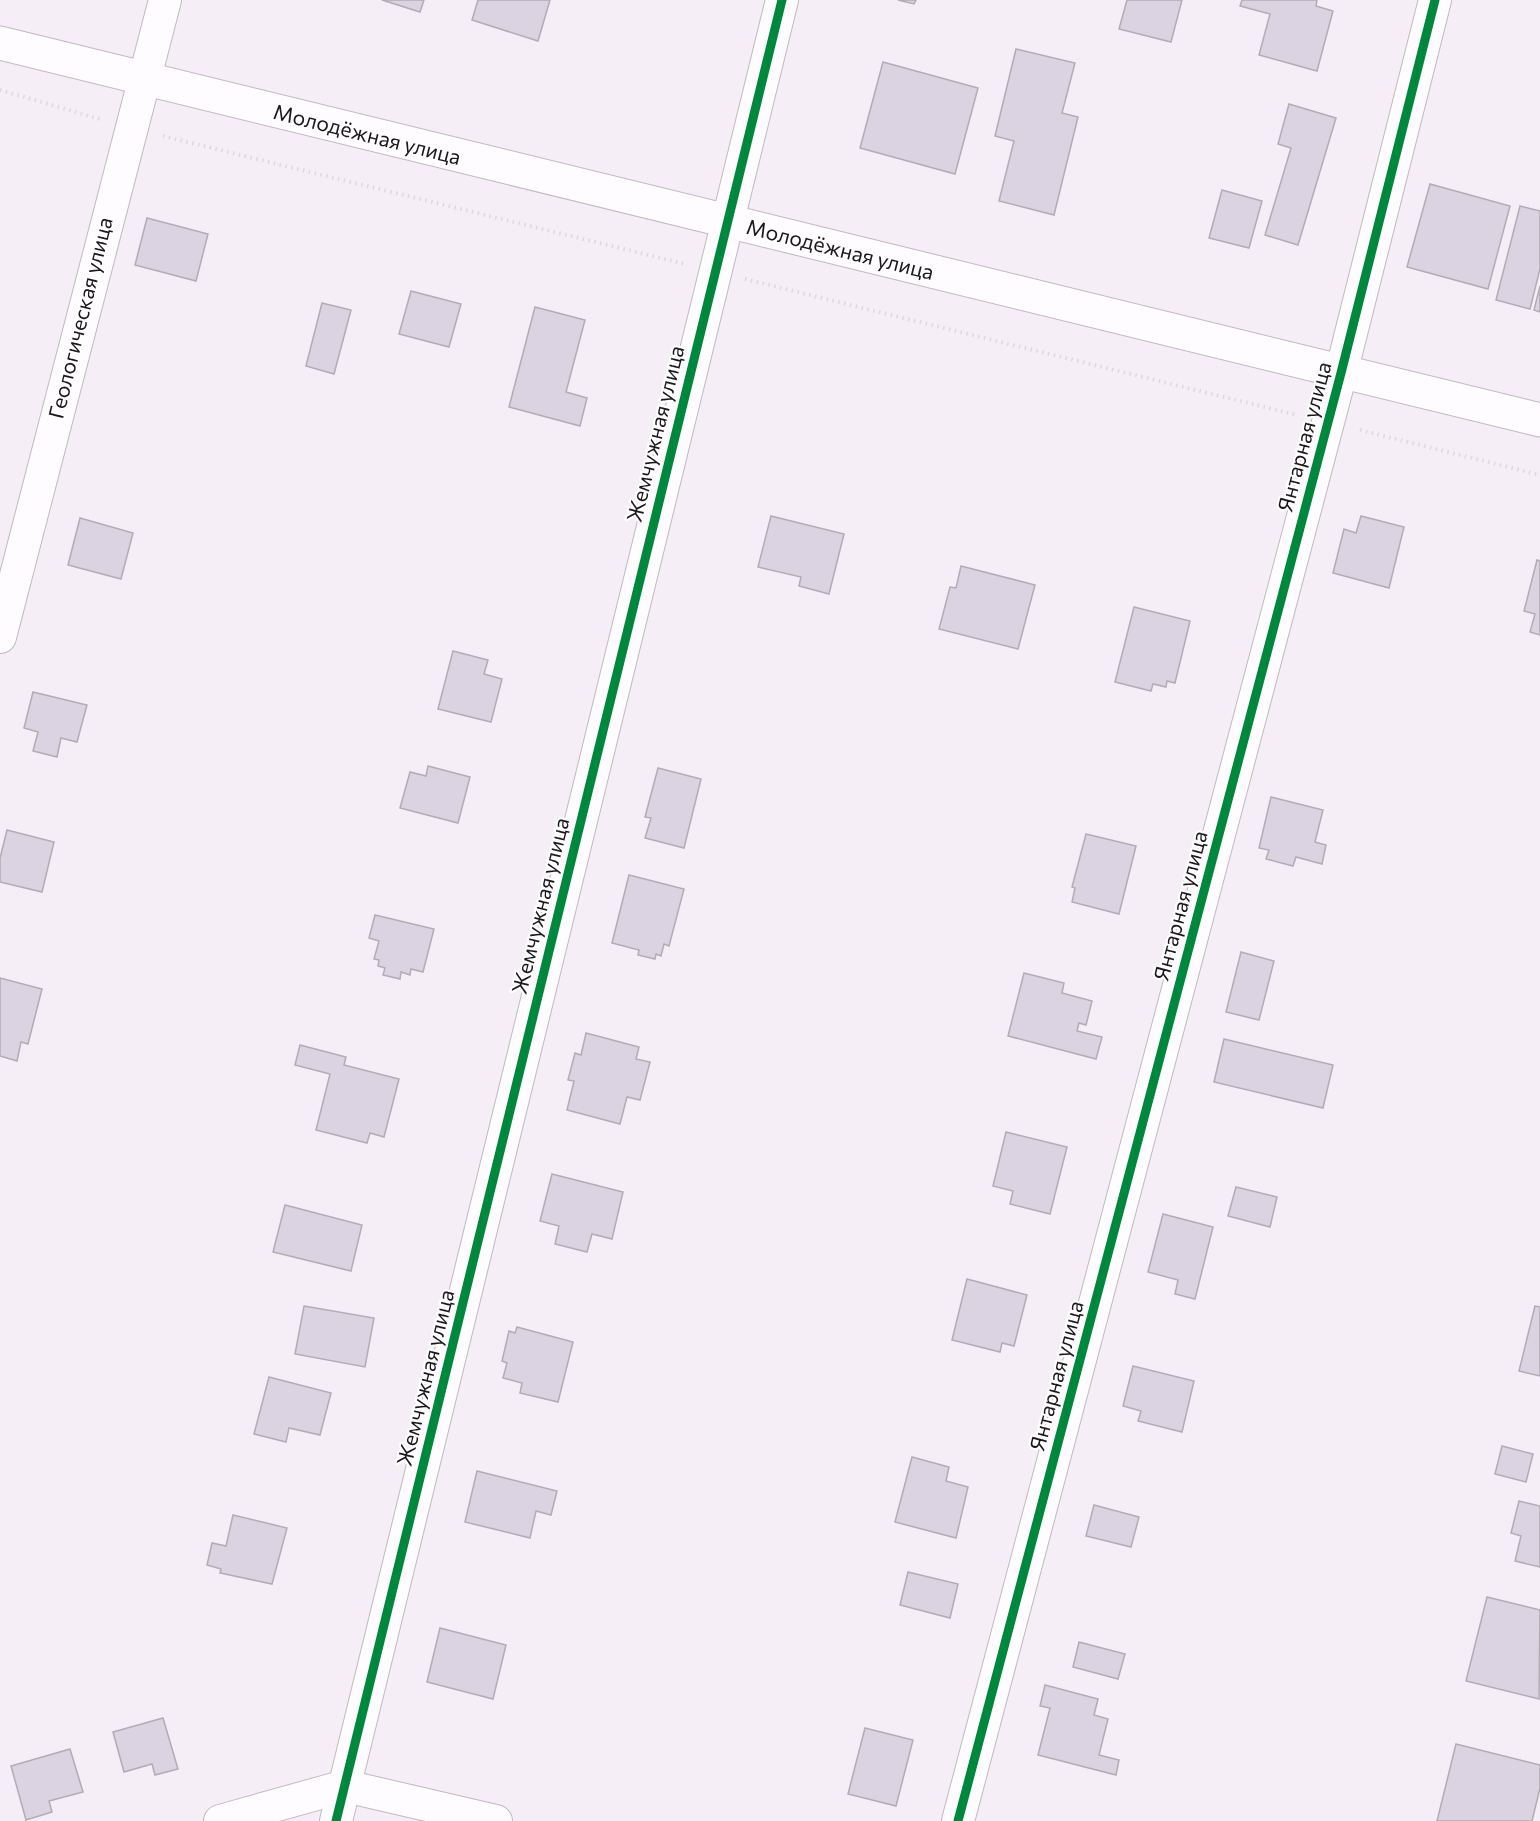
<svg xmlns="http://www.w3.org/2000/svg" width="1540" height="1821" viewBox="0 0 1540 1821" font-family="Commissioner,sans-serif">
<rect width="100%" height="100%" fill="#f6eef6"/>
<g fill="#dbd2e2" stroke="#b1adb3" stroke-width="1.5">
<polygon points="382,0 424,0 420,12"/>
<polygon points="478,0 550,0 538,41 472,20"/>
<polygon points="898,0 916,0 914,4"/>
<polygon points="1127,0 1182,0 1171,42 1119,29"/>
<polygon points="1242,0 1317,0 1316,6 1333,11 1317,71 1259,55 1270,14 1240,6"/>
<polygon points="1016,49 1075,63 1062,113 1078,117 1054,215 999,201 1014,141 995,136"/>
<polygon points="883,62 978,88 955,174 860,148"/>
<polygon points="1289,104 1336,118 1298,245 1265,235 1291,148 1278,144"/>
<polygon points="1430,184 1510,206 1488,289 1407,267"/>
<polygon points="1222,190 1262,201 1249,248 1209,238"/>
<polygon points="1520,206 1540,211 1540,269 1530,309 1496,300"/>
<polygon points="147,218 208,234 196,281 135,265"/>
<polygon points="1540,286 1540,312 1534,310"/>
<polygon points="411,291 461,304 449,347 399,334"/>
<polygon points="322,303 351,310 334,374 306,366"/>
<polygon points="535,307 585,320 566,392 587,398 580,426 509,407"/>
<polygon points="771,516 844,534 829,594 799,586 801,577 758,567"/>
<polygon points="1361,516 1404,527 1389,588 1333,573 1344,529 1356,533"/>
<polygon points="80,518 133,533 121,579 68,565"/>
<polygon points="1537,560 1540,561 1540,635 1530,632 1535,614 1524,611"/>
<polygon points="961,566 1035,585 1018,649 939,629 950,587 956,588"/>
<polygon points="1134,607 1190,621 1175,683 1167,681 1166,687 1153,684 1151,691 1115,682"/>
<polygon points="453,651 488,660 484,674 502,679 491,722 438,709"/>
<polygon points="33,692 87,705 77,742 61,738 57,757 33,751 38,732 24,728"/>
<polygon points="428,766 470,777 458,823 400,808 410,772 426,776"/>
<polygon points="658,768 701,779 684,848 645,838 651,818 645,817"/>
<polygon points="1271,797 1323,810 1315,842 1326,845 1322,864 1296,857 1293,866 1266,859 1269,850 1259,848"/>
<polygon points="7,830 54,842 42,892 0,882 0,858"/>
<polygon points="1086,834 1136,846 1119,914 1072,902 1075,888 1072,887"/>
<polygon points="629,875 684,889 669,946 664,944 661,956 656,954 655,959 638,955 639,950 612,943"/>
<polygon points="375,915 434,929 423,972 411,969 410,975 401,972 400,979 383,975 385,968 378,966 379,960 374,959 379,941 369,938"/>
<polygon points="1241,952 1274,961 1259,1020 1226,1012"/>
<polygon points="1024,973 1064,983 1062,993 1092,1001 1086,1025 1079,1023 1077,1031 1102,1037 1096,1059 1008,1036"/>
<polygon points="0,978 42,989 28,1044 21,1042 17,1061 0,1056"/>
<polygon points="586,1033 639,1047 636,1059 650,1062 640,1100 627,1097 620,1124 567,1110 574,1081 568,1080 575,1053 581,1055"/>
<polygon points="1224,1039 1333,1065 1323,1108 1214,1082"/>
<polygon points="300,1045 346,1057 344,1065 399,1079 384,1137 370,1133 367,1143 316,1130 330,1074 295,1065"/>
<polygon points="1006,1132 1067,1147 1050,1214 1010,1204 1013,1191 993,1186"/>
<polygon points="552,1174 623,1192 612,1239 592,1234 587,1252 555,1244 559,1226 540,1221"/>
<polygon points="1236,1187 1277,1197 1270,1227 1228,1216"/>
<polygon points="285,1205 362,1225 351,1271 273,1252"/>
<polygon points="1163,1214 1213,1227 1195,1299 1175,1294 1178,1280 1148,1272"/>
<polygon points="967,1279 1027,1295 1014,1346 1002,1343 1000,1352 952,1340"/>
<polygon points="304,1306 374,1318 365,1367 295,1354"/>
<polygon points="1535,1306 1540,1307 1540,1376 1519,1371"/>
<polygon points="517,1327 573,1342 558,1402 520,1393 522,1383 503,1378 507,1363 502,1361 509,1331 515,1333"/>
<polygon points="1133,1366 1194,1381 1182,1432 1138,1421 1141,1411 1123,1406"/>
<polygon points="269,1377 331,1393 320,1435 289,1428 286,1442 254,1434"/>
<polygon points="1502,1446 1533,1454 1526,1482 1495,1474"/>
<polygon points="912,1457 949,1467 946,1481 968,1487 956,1538 895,1522"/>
<polygon points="477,1471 557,1491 551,1515 536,1511 530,1538 465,1522"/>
<polygon points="1519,1501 1540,1506 1540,1567 1515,1561 1521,1536 1511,1533"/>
<polygon points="1094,1505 1139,1517 1131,1547 1086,1536"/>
<polygon points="233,1515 287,1528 272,1584 220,1573 221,1569 207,1565 212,1543 226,1546"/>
<polygon points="908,1572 958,1584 950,1618 900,1605"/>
<polygon points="1487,1597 1540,1610 1539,1699 1466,1681"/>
<polygon points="440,1628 506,1645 493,1699 427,1682"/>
<polygon points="1079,1642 1125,1654 1118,1679 1073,1667"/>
<polygon points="1045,1685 1098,1699 1094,1715 1108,1719 1099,1755 1119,1760 1116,1775 1038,1755 1050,1708 1040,1706"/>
<polygon points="163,1718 178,1769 155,1775 152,1764 124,1772 113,1732"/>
<polygon points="865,1728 913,1740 896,1806 848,1794"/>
<polygon points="1456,1744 1540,1765 1540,1788 1532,1821 1437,1821"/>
<polygon points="70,1749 83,1792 49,1801 52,1812 26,1820 11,1766"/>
</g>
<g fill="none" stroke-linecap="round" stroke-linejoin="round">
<g stroke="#c0b9bf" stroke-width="34">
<g id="minor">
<polyline points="0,637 165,0"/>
<polyline points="220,1821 345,1786 496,1821"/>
<polyline points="336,1821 782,0"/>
<polyline points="958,1821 1341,373 1435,0"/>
</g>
</g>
<g stroke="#c0b9bf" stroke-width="35">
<polyline id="tertiary" points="0,43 1540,420"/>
</g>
<g stroke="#dcd9dc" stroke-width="4" stroke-dasharray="1.5 4.5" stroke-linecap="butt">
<polyline points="0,90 100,119"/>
<polyline points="163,136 685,264"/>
<polyline points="745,279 1297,415"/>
<polyline points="1360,430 1540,475"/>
</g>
<use href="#minor" stroke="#fefcfe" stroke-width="32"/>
<use href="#tertiary" stroke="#fefcfe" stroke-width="33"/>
<g stroke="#fefefe" stroke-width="13">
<g id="cycleway">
<polyline points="336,1821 782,0"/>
<polyline points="958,1821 1341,373 1435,0"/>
</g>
</g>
<use href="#cycleway" stroke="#00873e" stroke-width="9"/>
</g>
<g text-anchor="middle" stroke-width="4.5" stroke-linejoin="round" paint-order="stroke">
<g font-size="21" fill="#1b161b" stroke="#fefefe">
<text transform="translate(367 135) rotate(14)" y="7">Молодёжная улица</text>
<text transform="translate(840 250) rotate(14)" y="7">Молодёжная улица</text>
<text transform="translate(81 318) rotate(-76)" y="7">Геологическая улица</text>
<text transform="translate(656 434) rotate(-76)" y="7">Жемчужная улица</text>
<text transform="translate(1305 437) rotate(-75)" y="7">Янтарная улица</text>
<text transform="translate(541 906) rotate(-76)" y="7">Жемчужная улица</text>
<text transform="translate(1181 906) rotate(-75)" y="7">Янтарная улица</text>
<text transform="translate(1057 1376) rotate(-75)" y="7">Янтарная улица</text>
<text transform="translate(426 1378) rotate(-76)" y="7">Жемчужная улица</text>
</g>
</g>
</svg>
